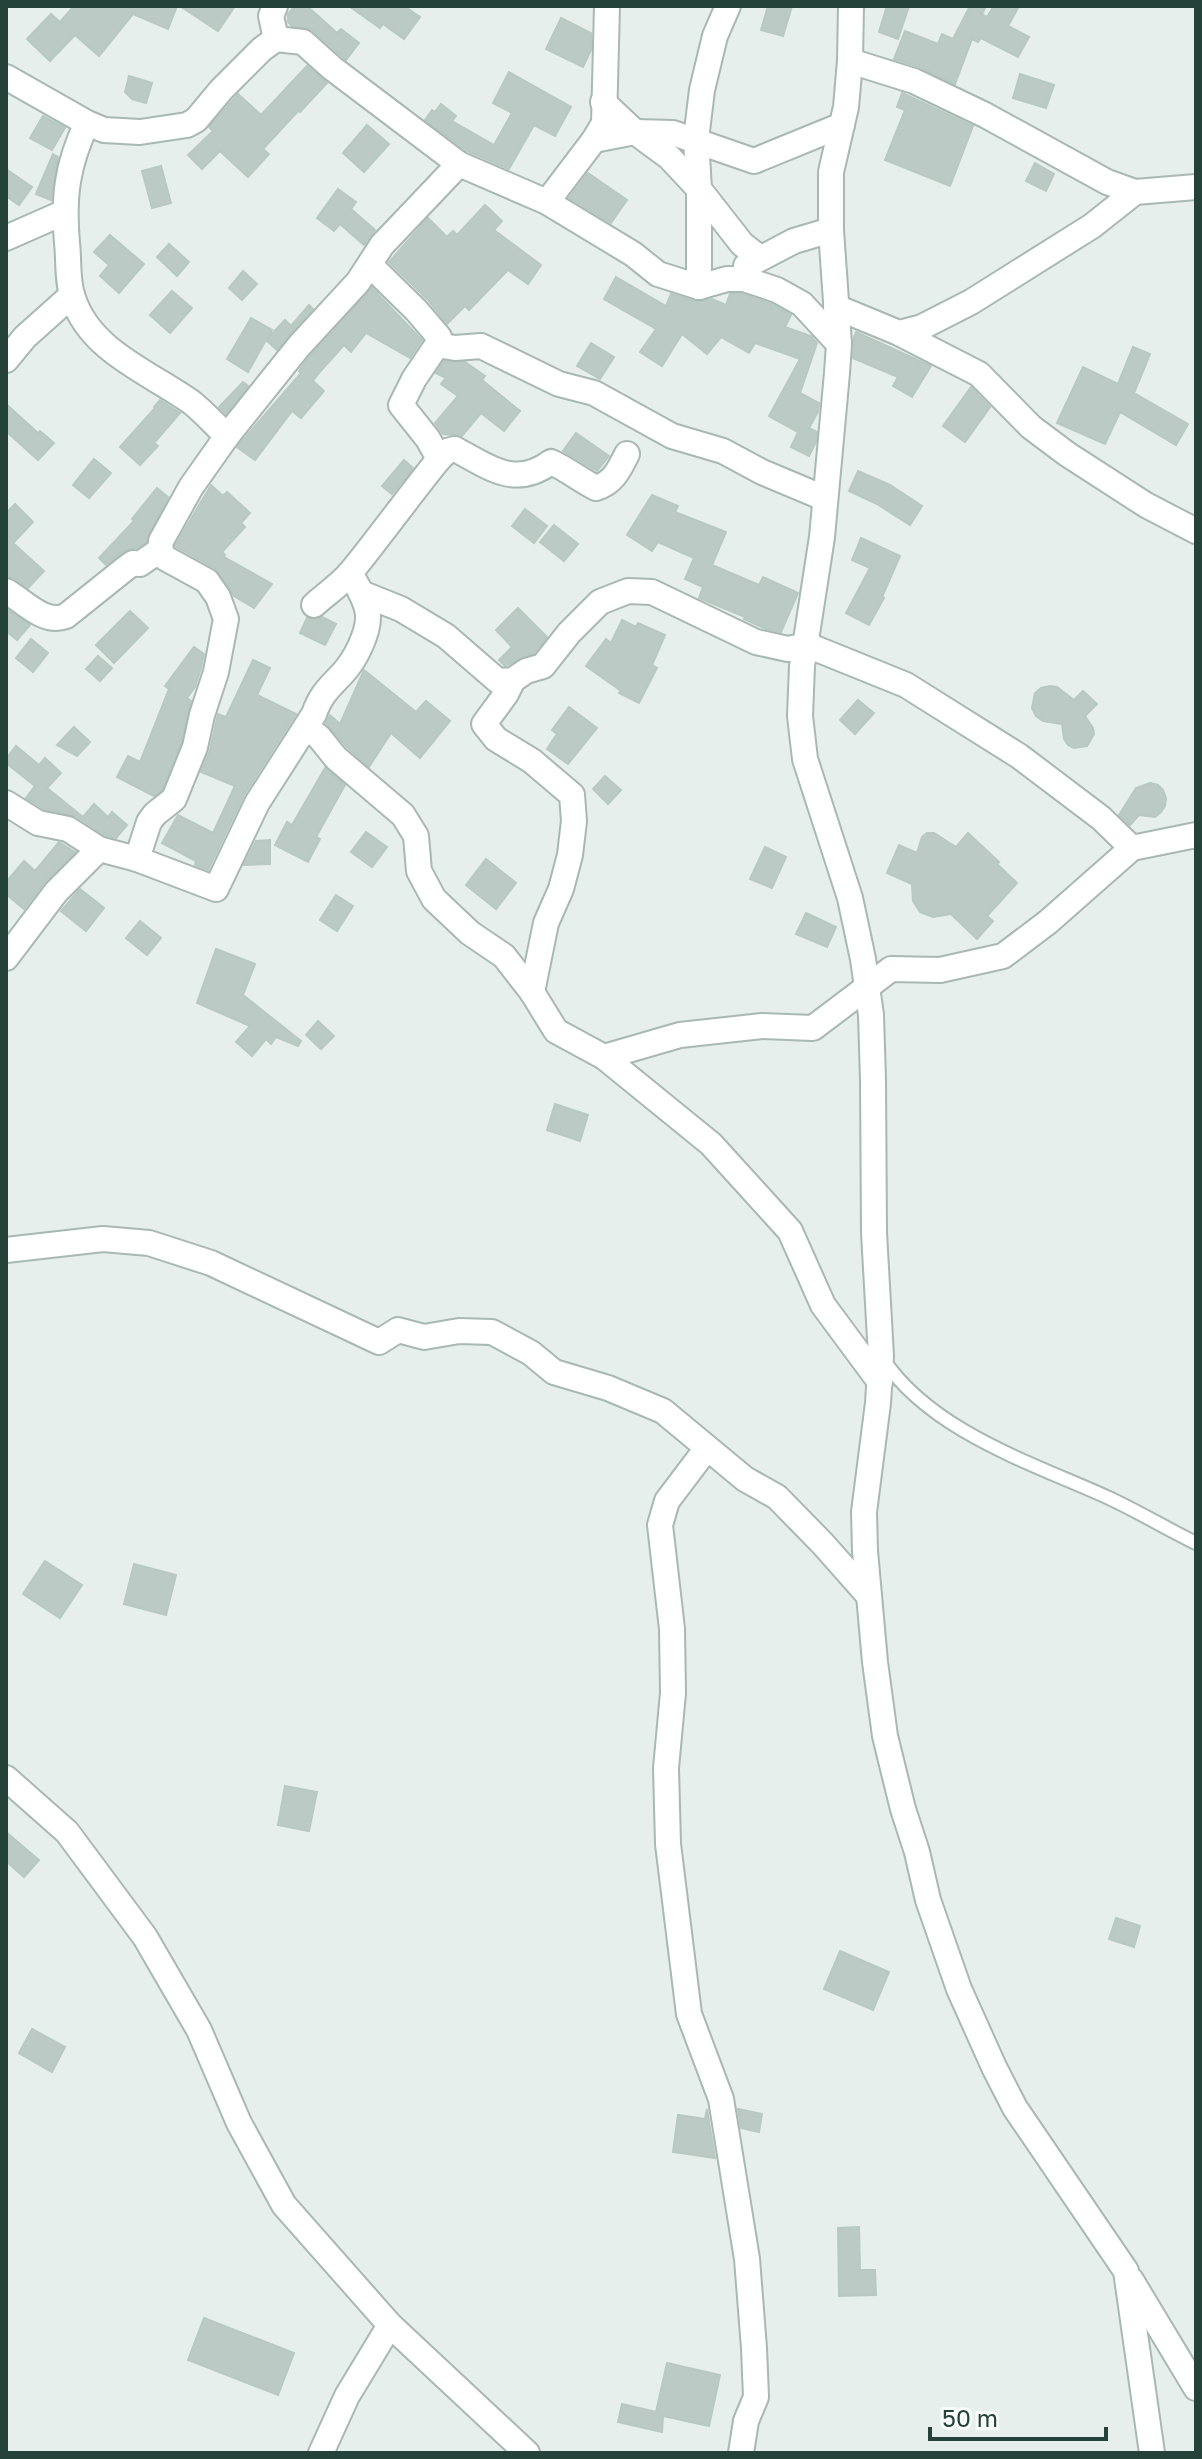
<svg xmlns="http://www.w3.org/2000/svg" width="1202" height="2459" viewBox="0 0 1202 2459" font-family="'Golos Text',sans-serif">
<rect width="100%" height="100%" fill="#e6efeb"/>
<g fill="#bbcac4" stroke="#b8c9c2" stroke-width="2">
<polygon points="74,6 177,6 168,29 133,14 99,56 75,35 50,61 27,39 51,14 60,22"/>
<polygon points="180,6 235,6 218,31"/>
<polygon points="295,6 307,6 337,33 341,29 359,43 346,60 312,30 292,26 288,22 288,14"/>
<polygon points="349,6 404,6 420,17 404,39 383,24 380,28"/>
<polygon points="768,6 792,6 783,36 761,30"/>
<polygon points="887,6 909,6 898,39 879,32"/>
<polygon points="970,6 986,6 982,14 987,17 994,6 1019,6 1008,26 1029,37 1018,57 981,38 978,42 972,39 955,84 920,67 894,59 905,31 938,44 942,34 953,39"/>
<polygon points="561,18 591,33 591,50 583,67 546,49"/>
<polygon points="307,66 327,83 300,112 299,110 263,149 269,154 248,177 220,151 202,169 188,155 213,131 209,127 238,94 261,115"/>
<polygon points="509,72 571,107 555,136 534,125 509,169 467,151 425,120 432,110 435,112 441,104 456,116 452,121 494,145 512,113 493,103"/>
<polygon points="1020,74 1054,85 1046,108 1013,98"/>
<polygon points="129,76 152,83 146,103 132,99 125,92"/>
<polygon points="902,93 973,126 950,186 885,160 905,110 897,107"/>
<polygon points="43,116 65,128 52,150 30,138"/>
<polygon points="367,125 389,144 364,172 343,153"/>
<polygon points="53,154 58,157 51,200 36,194"/>
<polygon points="1035,163 1054,174 1046,191 1026,181"/>
<polygon points="161,166 171,203 152,208 142,171"/>
<polygon points="6,169 32,187 19,205 6,196"/>
<polygon points="588,173 627,200 611,223 569,198"/>
<polygon points="338,189 356,202 351,209 375,230 364,245 340,224 334,231 317,218"/>
<polygon points="485,205 502,221 494,230 541,265 528,284 508,270 469,310 465,306 447,324 427,299 389,262 428,218 447,237 453,231 457,235"/>
<polygon points="110,235 144,264 119,293 100,276 109,265 94,252"/>
<polygon points="169,244 189,262 177,276 157,257"/>
<polygon points="243,271 257,284 242,300 229,288"/>
<polygon points="616,277 666,306 671,294 698,302 712,299 726,305 730,294 742,294 771,304 791,315 785,327 811,336 817,343 800,393 819,403 818,412 809,428 817,432 816,442 809,456 791,447 798,432 769,416 800,359 755,343 749,353 721,337 707,354 682,334 662,366 640,352 656,329 604,299"/>
<polygon points="372,288 422,340 410,358 366,333 351,352 344,345 318,374 313,381 324,391 301,418 292,411 255,460 237,447 301,373 299,371 310,356"/>
<polygon points="172,291 192,308 170,333 150,315"/>
<polygon points="309,305 313,309 277,350 266,340 248,372 227,359 251,318 272,330 267,339 285,320 291,326"/>
<polygon points="856,332 931,366 912,397 893,386 898,377 853,358 854,337"/>
<polygon points="591,343 614,357 600,379 577,366"/>
<polygon points="1133,347 1150,354 1134,393 1188,424 1176,445 1120,412 1105,444 1057,423 1083,367 1118,384"/>
<polygon points="444,361 465,362 485,376 482,380 520,411 504,431 481,413 462,436 443,434 435,423 458,396 441,384 446,378 436,373"/>
<polygon points="243,382 248,386 226,414 219,407"/>
<polygon points="971,387 990,407 965,442 943,426"/>
<polygon points="160,400 180,413 154,443 158,446 140,465 120,447 155,408 154,407"/>
<polygon points="6,404 38,433 40,431 54,443 38,460 6,431"/>
<polygon points="576,433 609,456 597,471 563,451"/>
<polygon points="94,459 111,473 89,498 73,485"/>
<polygon points="404,460 413,468 392,494 382,486"/>
<polygon points="858,471 890,485 922,506 910,525 877,504 849,491"/>
<polygon points="211,485 223,496 227,492 250,513 241,523 245,527 222,552 225,555 224,557 272,584 254,608 234,596 215,568 175,546"/>
<polygon points="157,488 168,497 146,542 136,548 124,551 106,565 99,558 134,521 132,519"/>
<polygon points="652,495 678,506 675,512 726,532 712,565 759,585 763,577 798,593 781,632 766,629 744,619 745,617 699,598 703,587 685,579 694,558 658,542 652,551 627,535"/>
<polygon points="15,504 33,522 13,543 44,571 28,588 14,578 6,576 6,513"/>
<polygon points="525,509 547,526 534,543 512,526"/>
<polygon points="554,525 578,544 564,561 540,542"/>
<polygon points="861,538 900,556 882,597 884,598 869,625 846,613 870,568 852,560"/>
<polygon points="518,608 547,637 534,653 505,666 499,660 512,647 496,630"/>
<polygon points="6,609 30,625 17,640 6,631"/>
<polygon points="130,611 148,628 114,663 96,645"/>
<polygon points="322,617 336,624 325,645 300,633 307,618 316,620"/>
<polygon points="622,620 636,627 638,623 665,635 652,665 657,668 639,703 619,693 621,691 586,666 606,639 611,643"/>
<polygon points="31,639 48,653 33,672 16,658"/>
<polygon points="194,647 204,654 201,668 195,687 187,698 191,701 181,743 162,790 154,796 117,777 128,756 140,762 169,689 165,686"/>
<polygon points="98,656 112,668 100,681 86,669"/>
<polygon points="253,660 270,668 257,695 296,714 244,795 208,870 195,865 196,861 162,843 178,815 213,833 235,786 201,772 210,750 218,714 226,717"/>
<polygon points="364,670 416,712 426,701 450,721 420,758 391,733 369,767 347,747 326,723 330,715 340,724"/>
<polygon points="1050,686 1057,687 1074,700 1083,691 1097,704 1085,716 1093,728 1094,734 1087,746 1074,748 1068,745 1064,739 1062,724 1043,721 1036,716 1032,708 1035,693 1041,688"/>
<polygon points="858,700 874,713 855,734 840,720"/>
<polygon points="569,707 597,728 568,764 547,749 557,734 552,730"/>
<polygon points="74,727 90,742 77,756 57,745"/>
<polygon points="16,746 39,765 45,758 61,773 47,788 83,817 94,804 108,817 112,812 127,825 116,838 105,835 76,816 44,809 26,798 35,786 6,763 6,759"/>
<polygon points="325,768 345,785 316,837 320,839 308,862 275,845 287,822 292,825"/>
<polygon points="605,776 621,790 608,804 593,789"/>
<polygon points="1150,783 1158,785 1163,790 1166,798 1165,806 1161,812 1155,817 1139,815 1130,825 1119,815 1136,788"/>
<polygon points="366,832 387,847 372,867 351,852"/>
<polygon points="927,833 934,833 956,847 968,833 999,862 997,864 1017,883 987,916 993,921 977,939 951,914 933,917 920,912 913,901 912,884 887,873 899,845 917,853 922,837"/>
<polygon points="270,840 270,864 244,865 256,841"/>
<polygon points="59,842 75,852 45,882 24,909 6,894 6,882 24,861 35,871"/>
<polygon points="765,847 786,857 772,888 750,879"/>
<polygon points="486,859 516,883 496,909 466,885"/>
<polygon points="80,889 104,908 86,931 61,911"/>
<polygon points="336,895 353,906 337,931 320,920"/>
<polygon points="806,913 836,927 827,947 796,934"/>
<polygon points="140,921 161,938 147,955 126,938"/>
<polygon points="216,949 255,964 243,995 301,1041 298,1046 276,1037 271,1044 266,1039 252,1056 236,1042 250,1026 197,1003"/>
<polygon points="318,1021 334,1036 321,1049 306,1035"/>
<polygon points="555,1104 588,1115 580,1141 547,1130"/>
<polygon points="45,1561 82,1585 60,1618 23,1594"/>
<polygon points="134,1564 176,1575 166,1615 124,1604"/>
<polygon points="285,1786 317,1792 309,1831 278,1825"/>
<polygon points="6,1832 39,1860 24,1877 6,1861"/>
<polygon points="1116,1918 1140,1926 1134,1947 1109,1939"/>
<polygon points="840,1951 889,1972 873,2010 824,1989"/>
<polygon points="32,2029 65,2047 52,2072 19,2053"/>
<polygon points="707,2109 715,2158 673,2152 678,2115 705,2119"/>
<polygon points="738,2109 762,2114 759,2132 741,2128"/>
<polygon points="859,2227 860,2270 875,2270 876,2295 839,2296 838,2228"/>
<polygon points="204,2318 294,2353 278,2395 188,2360"/>
<polygon points="667,2363 720,2375 709,2426 663,2416 662,2432 618,2422 622,2404 656,2412"/>
</g>
<g fill="none" stroke-linecap="round" stroke-linejoin="round">
<g stroke="#a8b8b2" stroke-width="16">
<path id="service" d="M883,1359C932,1432 1032,1463 1109,1498C1139,1512 1167,1529 1196,1543"/>
</g>
<g stroke="#a8b8b2" stroke-width="28">
<g id="minor">
<polyline points="275,6 271,16 276,39"/>
<polyline points="851,6 850,61 846,107 831,172 831,230 839,344 837,373 822,537 802,666 800,716 805,759 850,898 863,959 871,1015 873,1080 874,1233 881,1356 878,1403 864,1512 865,1551 875,1662 885,1736 903,1809 917,1852 928,1900 959,1989 994,2067 1015,2108 1126,2271 1152,2453"/>
<polyline points="850,61 914,81 985,115 1107,182 1135,192"/>
<polyline points="6,77 87,123 104,130 140,132 187,125 196,120 221,90 262,49 276,39 303,42 332,68 459,164 547,202 633,254 658,274 699,287 727,279 744,279 777,290 802,304 839,344"/>
<polyline points="603,102 635,132 669,157 699,189 742,244 760,258"/>
<polyline points="594,140 635,132 673,133 754,161 842,125"/>
<polyline points="547,202 594,140 604,123 607,6"/>
<polyline points="6,238 65,212"/>
<polyline points="746,266 794,241 831,230"/>
<polyline points="699,287 699,189 696,139 702,90 715,36 728,6"/>
<polyline points="836,307 899,333 979,374 1031,427 1067,454 1146,505 1196,531"/>
<polyline points="899,333 922,327 971,302 1092,226 1135,192 1196,187"/>
<polyline points="437,345 455,348 481,346 559,384 594,393 672,436 723,451 762,472 824,498"/>
<polyline points="6,360 25,337 72,295"/>
<polyline points="227,436 299,346 358,282 382,245 459,164"/>
<path d="M439,459L447,451L455,449C489,467 515,489 551,462C567,469 580,480 596,488C613,483 619,470 627,454"/>
<path d="M6,591C24,601 44,625 66,616L126,568L133,563L140,564L160,550L161,541L191,487L227,436C215,425 204,412 191,402C149,372 90,351 73,298C67,282 69,260 67,243C63,197 67,165 87,123"/>
<polyline points="361,593 401,609 446,636 498,681 513,680 526,671 543,666 569,633 600,602 628,591 652,592 756,642 788,649 807,645 906,685 1019,756 1101,818 1132,848"/>
<path d="M314,605C326,594 341,584 351,572C381,535 409,496 439,459L428,439L401,405L414,379L437,345L439,337L416,310L370,265"/>
<polyline points="513,680 506,694 484,724 496,739 532,761 572,795 574,821 570,855 561,889 546,923 532,992"/>
<polyline points="306,727 319,737 336,758 403,815 416,836 419,871 434,899 470,933 504,956 532,992 556,1031 604,1057 711,1144 790,1231 823,1305 880,1382"/>
<path d="M6,803L38,823L68,829L99,849L137,859L216,889L257,803L314,714C321,694 329,688 343,673C355,660 369,633 368,615C367,601 357,585 350,573"/>
<polyline points="137,859 149,822 155,814 174,799 195,747 202,715 216,672 226,619 218,597 207,581 165,558 160,550"/>
<polyline points="6,958 56,892 99,849"/>
<polyline points="604,1057 680,1035 762,1026 813,1028 891,969 940,970 1003,956 1048,922 1132,848 1196,835"/>
<polyline points="6,1250 103,1239 149,1243 211,1263 379,1342 398,1330 424,1337 459,1331 492,1332 531,1353 554,1372 608,1388 663,1411 745,1479 777,1497 823,1544 869,1596"/>
<polyline points="707,1448 667,1501 660,1525 672,1629 673,1693 666,1768 668,1844 689,2014 721,2099 747,2259 754,2348 756,2397 746,2421 741,2453"/>
<polyline points="6,1778 67,1832 145,1937 199,2030 239,2123 284,2205 390,2325 527,2453"/>
<polyline points="1131,2280 1196,2388"/>
<polyline points="321,2453 347,2396 390,2325"/>
</g>
</g>
<use href="#service" stroke="#fff" stroke-width="12"/>
<use href="#minor" stroke="#fff" stroke-width="24"/>
</g>
<rect width="1202" height="2459" fill="none" stroke="#24423a" stroke-width="16"/>
<path d="M930 2427v12h176v-12" fill="none" stroke="#24423a" stroke-width="4"/>
<text x="942" y="2427" font-size="24" fill="#24423a" stroke="#f7fbf9" stroke-width="6" paint-order="stroke">50 m</text>
</svg>
